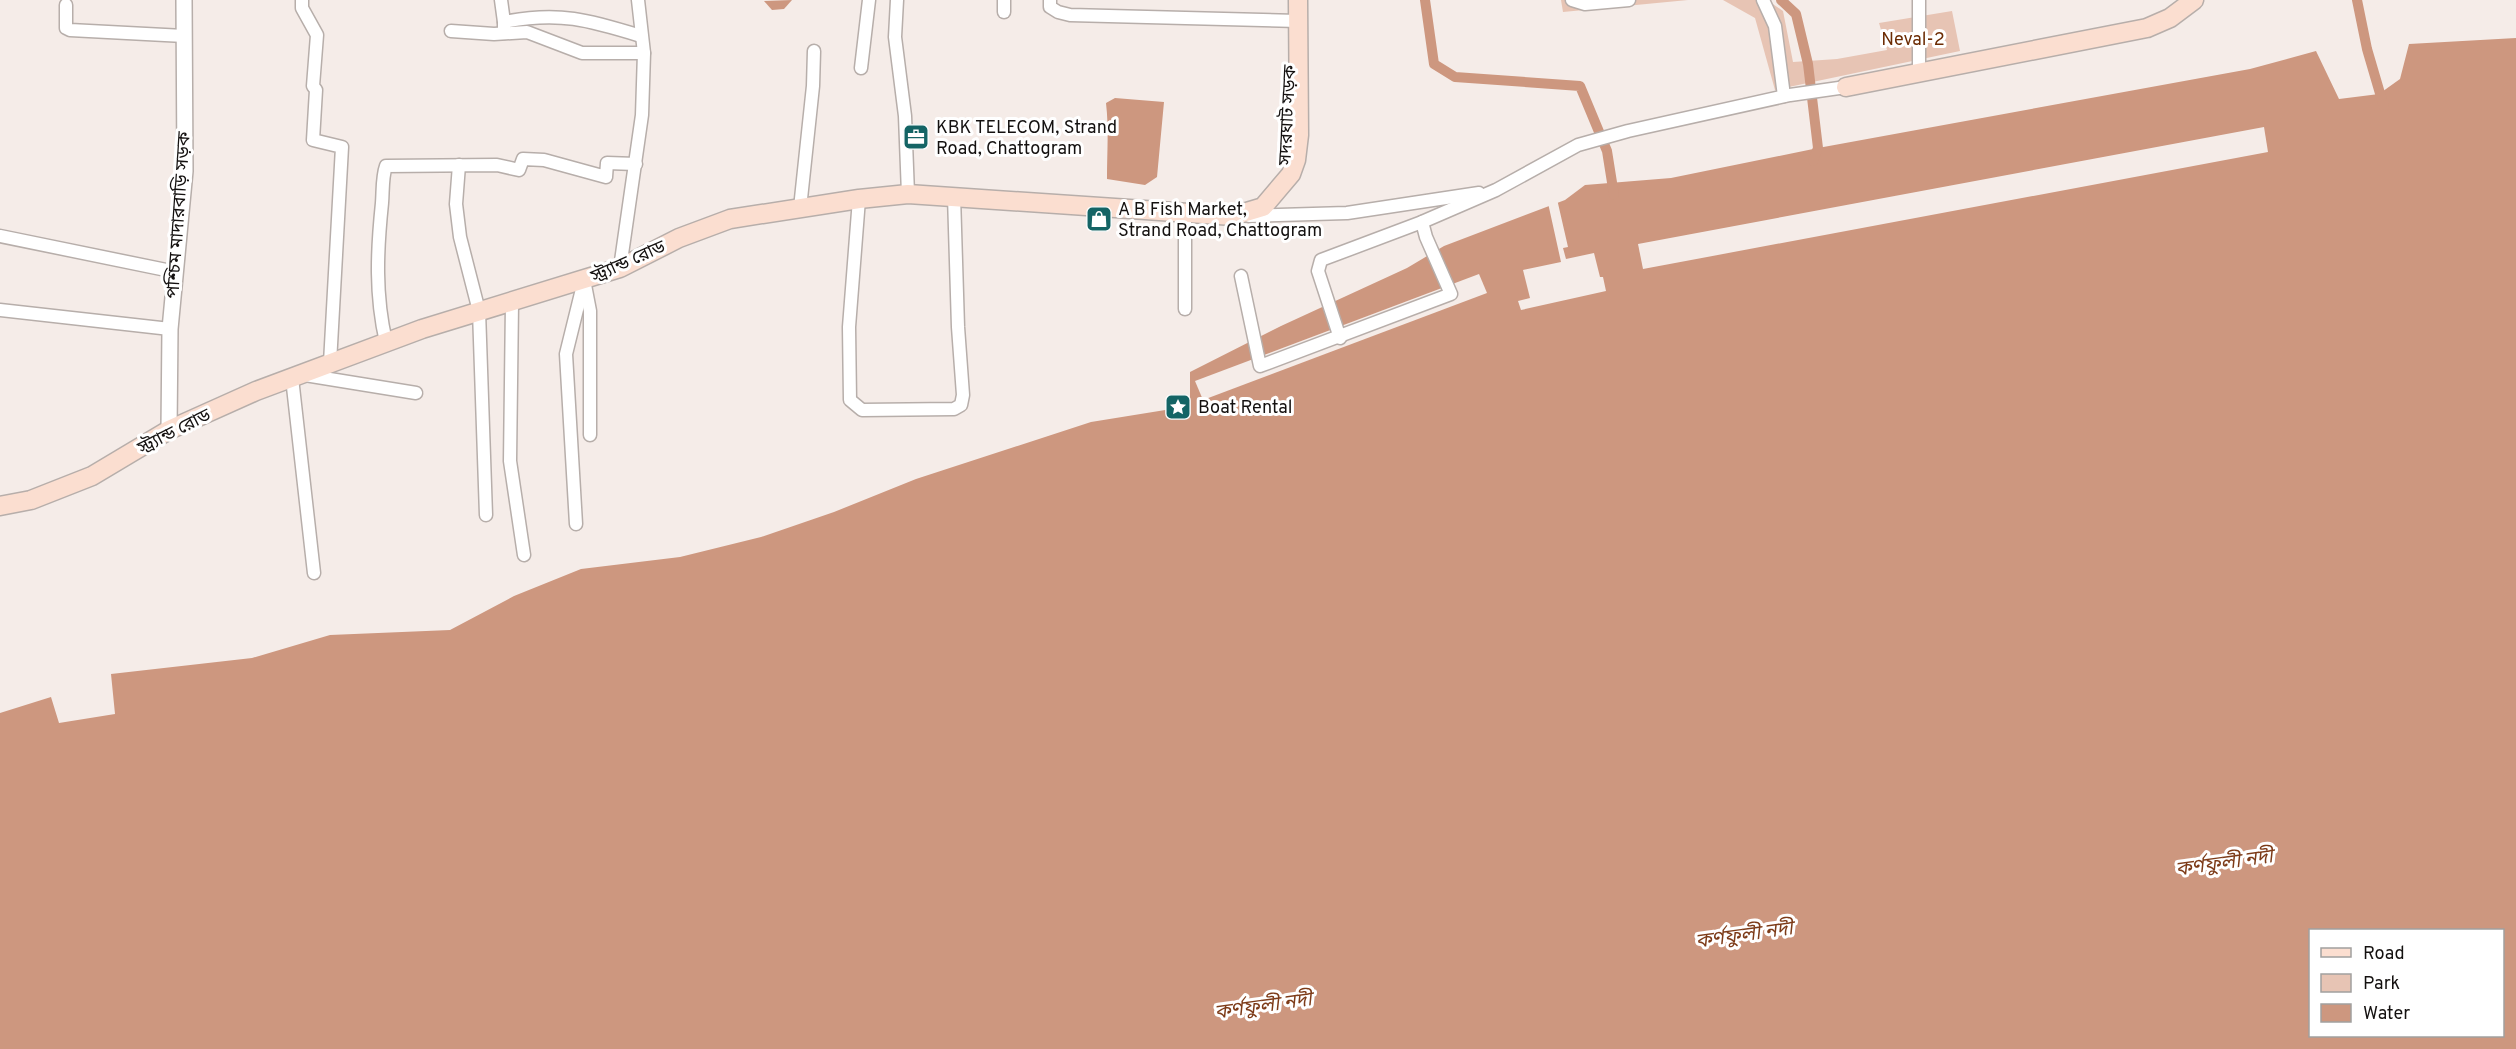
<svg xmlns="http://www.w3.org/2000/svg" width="2516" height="1049" viewBox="0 0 2516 1049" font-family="Overpass,'Noto Sans Bengali',sans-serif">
<rect width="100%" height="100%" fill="#f5ece8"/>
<g fill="#e7c4b4">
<polygon points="1561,0 1688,0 1563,12"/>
<polygon points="1723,0 1767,0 1783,11 1793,62 1837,59 1887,50 1879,23 1952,11 1960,51 1775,90 1755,18"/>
</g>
<g fill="#cd977f" fill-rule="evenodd">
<polygon points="792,0 784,9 772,10 764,1"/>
<path d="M2516,38V1049H0V713L51,697L59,723L115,714L111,674L252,658L330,635L450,630L514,596L581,569L680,557L761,537L834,512L916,479L1091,422L1190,406V372L1281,326L1407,268L1444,246L1565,200L1585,185L1671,178L1818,148L2250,69L2316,51L2339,99L2379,94L2400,79L2409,44ZM2310,930H2502V1036H2310Z"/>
<path d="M1115,98L1164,102L1157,177L1145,185L1107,179C1107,153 1109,128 1106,103Z"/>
</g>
<g fill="#f5ece8">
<polygon points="2264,127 2268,152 1643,269 1638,244"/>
<polygon points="1557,199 1568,247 1563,248 1566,259 1594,253 1600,277 1603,277 1606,291 1521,310 1518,301 1530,298 1523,270 1561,262 1548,203"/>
<polygon points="1479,274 1487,293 1203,400 1195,381"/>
</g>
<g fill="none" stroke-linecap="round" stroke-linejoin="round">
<g stroke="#cd977f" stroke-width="10">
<polyline points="1425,0 1434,64 1455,77 1580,86 1607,151 1614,195"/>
<polyline points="1781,0 1796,14 1808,64 1818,148 1813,161"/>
<polyline points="2357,0 2367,49 2384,107"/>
</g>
<g stroke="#b7aeaa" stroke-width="15">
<g id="minor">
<polyline points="302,0 302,8 317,35 313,86 316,90 313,140 342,147 330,363"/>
<polyline points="501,0 504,22"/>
<polyline points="897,0 895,37 905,116 908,194"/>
<polyline points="1050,0 1050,7 1058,12 1070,15 1298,21"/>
<polyline points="1572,0 1585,4 1629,0"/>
<polyline points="1763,0 1775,26 1784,96"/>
<polyline points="1919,0 1919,72"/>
<polyline points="66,5 66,28 70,30 184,36"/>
<polyline points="1004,12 1004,0"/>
<polyline points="451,31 494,34 527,32 582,53 644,53"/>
<path d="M504,33V22C559,11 589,20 641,36"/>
<polyline points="861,68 869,0"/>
<polyline points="459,165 456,204 460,237 479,311 486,515"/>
<polyline points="859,199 849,327 850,400 862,410 954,409 961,405 963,395 958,327 954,196"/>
<polyline points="800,208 813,86 814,51"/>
<polyline points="1249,216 1347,213 1479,193"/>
<polyline points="0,236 176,272"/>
<polyline points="620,268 642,115 644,53 638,0"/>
<polyline points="1241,276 1260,366 1451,294 1426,237 1422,222"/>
<polyline points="585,285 590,311 590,435"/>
<polyline points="512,303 510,461 524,555"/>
<polyline points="1185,309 1185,213"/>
<polyline points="0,310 170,329"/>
<polyline points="1340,338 1318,271 1321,260 1422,222 1496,190 1578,145 1628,131 1790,95 1846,87"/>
<path d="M386,342C375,295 377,251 382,203C383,191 382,177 386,166L497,165L519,170L523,159L544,160L606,177L607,163L636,164"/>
<polyline points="305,375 416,393"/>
<polyline points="292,378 314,573"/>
<polyline points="576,524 566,354 584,281"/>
</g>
</g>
<g stroke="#b7aeaa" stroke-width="18">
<polyline id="tertiary" points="169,430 170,329 185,171 184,0"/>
</g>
<g stroke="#b7aeaa" stroke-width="21">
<g id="secondary">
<polyline points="1846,87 2147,28 2170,18 2194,0"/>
<polyline points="0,506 31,500 92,476 169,430 256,391 422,329 620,268 679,238 730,219 859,199 908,194 1233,216 1263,207 1291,174 1296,160 1299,135 1298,0"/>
</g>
</g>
<use href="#minor" stroke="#fff" stroke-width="12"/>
<use href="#tertiary" stroke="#fff" stroke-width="15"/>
<use href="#secondary" stroke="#fbded0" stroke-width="18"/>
</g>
<defs>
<g id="office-square" transform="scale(1.35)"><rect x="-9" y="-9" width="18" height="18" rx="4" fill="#146465" stroke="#fff"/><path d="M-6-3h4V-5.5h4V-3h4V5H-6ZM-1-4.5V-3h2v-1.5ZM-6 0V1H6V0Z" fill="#fff"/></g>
<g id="shop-square" transform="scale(1.35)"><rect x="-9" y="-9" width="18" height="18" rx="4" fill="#146465" stroke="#fff"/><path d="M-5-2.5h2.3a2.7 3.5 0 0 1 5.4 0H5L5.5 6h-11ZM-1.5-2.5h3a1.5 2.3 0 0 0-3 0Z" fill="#fff"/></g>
<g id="sight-square" transform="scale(1.35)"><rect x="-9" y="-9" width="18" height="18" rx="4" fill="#146465" stroke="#fff"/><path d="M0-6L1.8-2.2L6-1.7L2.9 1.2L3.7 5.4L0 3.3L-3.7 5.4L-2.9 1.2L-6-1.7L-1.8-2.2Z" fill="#fff"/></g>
</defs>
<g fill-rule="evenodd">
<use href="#office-square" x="916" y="137"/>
<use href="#shop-square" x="1099" y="219"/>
<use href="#sight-square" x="1178" y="407"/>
</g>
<g text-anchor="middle" stroke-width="6" stroke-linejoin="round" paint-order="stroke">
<g font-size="18" fill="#6c2c04" stroke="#fff">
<text x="1913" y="45">Neval-2</text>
</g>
<g font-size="18" fill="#141110" stroke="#fff">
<text transform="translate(1287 115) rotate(-87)" y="6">সদরঘাট সড়ক</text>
<text transform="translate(178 215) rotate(-86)" y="6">পশ্চিম মাদারবাড়ি সড়ক</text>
<text transform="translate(628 261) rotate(-24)" y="6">স্ট্র্যান্ড রোড</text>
<text transform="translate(174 431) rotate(-27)" y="6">স্ট্র্যান্ড রোড</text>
</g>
<g font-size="18" fill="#141110" stroke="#fff" text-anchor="start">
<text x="936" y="133">KBK TELECOM, Strand<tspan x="936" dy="21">Road, Chattogram</tspan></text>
<text x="1118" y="215">A B Fish Market,<tspan x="1118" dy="21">Strand Road, Chattogram</tspan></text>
<text x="1198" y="413">Boat Rental</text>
</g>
<g font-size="20" font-style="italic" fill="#7d3b18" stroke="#fff">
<text transform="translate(2224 862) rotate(-8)" y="7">কর্ণফুলী নদী</text>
<text transform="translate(1744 934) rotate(-8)" y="7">কর্ণফুলী নদী</text>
<text transform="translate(1263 1005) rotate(-8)" y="7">কর্ণফুলী নদী</text>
</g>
</g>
<rect x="2309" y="929" width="195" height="108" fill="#ffffff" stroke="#a1a09f" stroke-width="1.5"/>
<rect x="2321" y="948" width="30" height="9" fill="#fbded0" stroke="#a1a09f" stroke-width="1.5"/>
<text x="2363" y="959" font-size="18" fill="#141110">Road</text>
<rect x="2321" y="974" width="30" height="18" fill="#e7c4b4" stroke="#a1a09f" stroke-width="1.5"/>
<text x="2363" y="989" font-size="18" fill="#141110">Park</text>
<rect x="2321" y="1004" width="30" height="18" fill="#cd977f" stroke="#a1a09f" stroke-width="1.5"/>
<text x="2363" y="1019" font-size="18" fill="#141110">Water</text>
</svg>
